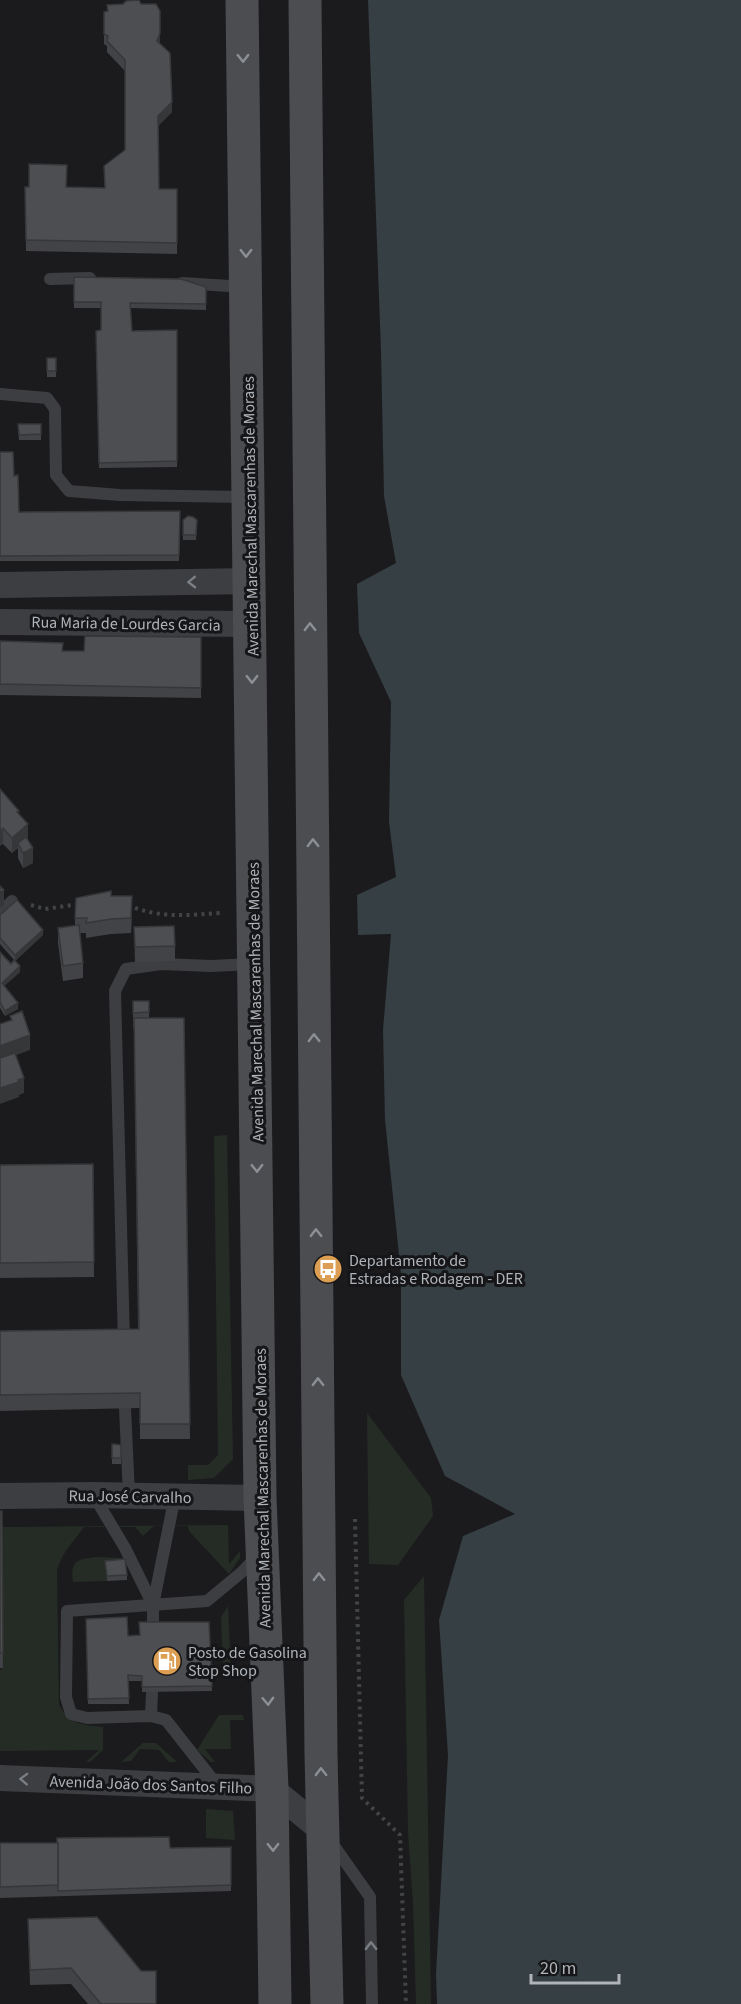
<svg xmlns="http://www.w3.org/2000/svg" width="741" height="2004" viewBox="0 0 741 2004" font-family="'Source Sans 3',sans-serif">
<rect width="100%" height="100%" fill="#1b1b1d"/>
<g fill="#252c25">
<polygon points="227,1135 233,1459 214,1478 188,1480 188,1465 208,1465 218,1455 214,1136"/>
<polygon points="367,1413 431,1498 433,1516 398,1565 369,1564"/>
<path d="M228,1525L229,1564L240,1551V1558L229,1574L189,1531L188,1526H154L143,1536L135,1527H84C72,1544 64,1549 57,1570L59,1704C67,1724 83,1725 103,1727V1750L90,1762H86L99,1750L0,1751V1670L3,1668L2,1527Z"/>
<path d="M97,1557L122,1558L123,1565L105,1566L107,1581L73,1582C70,1560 78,1559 97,1557Z"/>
<polygon points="424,1576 431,2004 416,2004 413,1904 408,1832 404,1600"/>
<polygon points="228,1606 231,1671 223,1665 221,1617"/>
<polygon points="219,1715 243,1715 244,1720 230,1720 231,1749 205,1749 215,1762 211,1762 197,1750"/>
<polygon points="143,1743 156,1743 177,1762 169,1762 159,1750 140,1749 131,1761 121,1762"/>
<polygon points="206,1809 233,1811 235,1840 206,1838"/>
</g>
<polygon fill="#363f44" points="368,0 741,0 741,2004 437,2004 436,1974 448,1755 439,1620 463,1536 515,1514 445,1476 401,1375 401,1274 385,1120 383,1030 391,934 358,935 357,895 396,877 389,822 391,702 359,633 357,584 396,563 384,496 381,351"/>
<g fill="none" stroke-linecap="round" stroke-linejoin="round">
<g stroke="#424548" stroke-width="4" stroke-dasharray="3 4.5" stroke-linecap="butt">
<polyline points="31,905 45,909 80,904"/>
<path d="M128,905C161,919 187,915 221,913"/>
<polyline points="355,1519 362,1798 400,1835 406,2004"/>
</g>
<g stroke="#3c3e41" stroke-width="12">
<polyline points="50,279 90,278"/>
<polyline points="182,283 245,287"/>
<polyline points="0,394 47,398 55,409 56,475 69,491 120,495 245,497"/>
<polyline points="0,913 12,901"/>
<polyline points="124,1343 115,991 126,969 161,964 211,966 253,964"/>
<polyline points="125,1408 129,1495"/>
<polyline points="94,1496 125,1548 153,1605"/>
<polyline points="153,1628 153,1605 175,1496"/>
<polyline points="151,1716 152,1692"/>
<polyline points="217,1785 166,1720 151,1716 87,1718 71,1714 66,1697 67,1611 207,1601 242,1572 257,1556"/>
<polyline points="332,1843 370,1897 372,2004"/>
</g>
<g stroke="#3c3e41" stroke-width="26">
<polyline points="0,585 251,581"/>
<polyline points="0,622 251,624"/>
<polyline points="0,1496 93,1495 260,1498"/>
<polyline points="0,1778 272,1789 322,1830"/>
</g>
<g stroke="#4b4d51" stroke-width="33">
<polyline points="242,0 260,1498 272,1789 275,2004"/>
<polyline points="305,0 321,1755 327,2004"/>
</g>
</g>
<g fill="#424346">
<polygon points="141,4 160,44 172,112 158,126 159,189 177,189 177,254 26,251 25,187 29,187 67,175 66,187 105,188 104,166 125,150 125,71 107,52 107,46 104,44 104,12 107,12 107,5"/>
<polygon points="74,277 206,287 206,310 130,308 132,331 177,330 177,467 99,468 96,331 101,330 101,308 74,308"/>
<rect x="47" y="358" width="9" height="19"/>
<polygon points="18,424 41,424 41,440 19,440"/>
<polygon points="0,452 14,476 19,512 180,511 179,561 0,561"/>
<polygon points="183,520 197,520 196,540 183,540"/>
<polygon points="201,637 201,698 0,695 0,641 63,651 84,651"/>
<polygon points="0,789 19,815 28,839 33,863 23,868 18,858 18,848 12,853 3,844"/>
<polygon points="111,896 132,911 131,933 111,934 86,938 86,933 80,933 83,963 83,978 63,981 58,943 58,928 75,925 75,918"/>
<polygon points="0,915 43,935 15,961 0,944"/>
<polygon points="134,927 175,946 175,961 135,962"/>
<polygon points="0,952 20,972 4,986 18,1009 5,1016 0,1008"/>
<polygon points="149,1001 149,1018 184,1018 190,1439 140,1439 140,1408 0,1411 0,1331 138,1329 134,1028 133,1028 133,1013"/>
<polygon points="93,1164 94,1277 0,1278 0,1165"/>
<polygon points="112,1444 121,1445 121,1464 112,1464"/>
<polygon points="0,1511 2,1511 3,1668 0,1668"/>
<polygon points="105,1561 127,1575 127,1580 107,1581"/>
<polygon points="86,1619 128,1636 139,1635 209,1622 212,1691 142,1692 142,1681 128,1681 129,1704 88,1704"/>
<polygon points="0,1843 170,1848 231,1847 231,1891 0,1898"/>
<polygon points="28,1919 156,2004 88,2004 71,1984 30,1985"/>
</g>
<g fill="#363739">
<polygon points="160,33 160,44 157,41"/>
<polygon points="172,102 172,112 158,126 158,116"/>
<polygon points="28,824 28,839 20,846 18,843 18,848 12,853 12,838"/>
<polygon points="3,828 3,844 0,846 0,831"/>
<polygon points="33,848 33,863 23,868 23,853"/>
<polygon points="4,890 4,905 0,908 0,893"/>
<polygon points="132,896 132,911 131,933 131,918"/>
<polygon points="43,930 43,935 15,961 15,955"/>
<polygon points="20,966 20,972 2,988 2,983"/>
<polygon points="18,1003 18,1009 5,1016 5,1011"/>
<polygon points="30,1035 30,1050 0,1061 0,1046"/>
<polygon points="24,1078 24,1093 19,1095 19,1097 0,1104 0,1088"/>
</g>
<g fill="#4d4e51" stroke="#363739" stroke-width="1.5">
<polygon points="139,0 141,4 156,4 160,11 160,33 157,41 170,53 172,102 158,116 159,189 177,189 177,243 26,240 25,187 29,187 29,164 67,165 66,187 105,188 104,166 125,150 125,60 107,41 108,36 104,34 104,12 108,11 107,5 123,4 126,1"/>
<polygon points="74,277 181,279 206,287 206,304 130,303 132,331 177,330 177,461 99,463 96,331 101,330 101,302 74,302"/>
<rect x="47" y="358" width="9" height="13"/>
<polygon points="18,424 41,424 41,434 19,435"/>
<polygon points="0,452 13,452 14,476 18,475 19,512 180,511 179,555 0,556"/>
<polygon points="188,516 193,517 197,520 196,535 183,535 183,520"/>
<polygon points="85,636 201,637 201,688 0,684 0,641 63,643 62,651 84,651"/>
<polygon points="0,789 19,811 17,812 28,824 12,838 3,828 0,831"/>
<polygon points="26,837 33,848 23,853 18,843"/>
<polygon points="0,886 4,890 0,893"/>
<polygon points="111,891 111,896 132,896 131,918 111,919 86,923 87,918 75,918 76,898"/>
<polygon points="17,900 43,930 15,955 0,938 0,915"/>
<polygon points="79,925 83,963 63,966 58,928"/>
<polygon points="174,926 175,946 135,947 134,927"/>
<polygon points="0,952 11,964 14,960 20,966 2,983 18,1003 5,1011 0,1002"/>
<polygon points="133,1001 149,1001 149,1012 133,1013"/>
<polygon points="22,1011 30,1035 0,1046 0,1024 12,1020 10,1016"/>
<polygon points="134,1018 184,1018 190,1424 140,1424 140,1393 0,1395 0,1331 139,1329"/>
<polygon points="15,1053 24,1078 18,1080 19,1082 0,1088 0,1058"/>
<polygon points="93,1164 94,1262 0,1263 0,1165"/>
<polygon points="112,1444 121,1445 121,1458 112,1458"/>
<polygon points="0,1511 2,1511 3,1653 0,1653"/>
<polygon points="125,1559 127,1575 107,1576 105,1561"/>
<polygon points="127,1617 128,1636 140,1635 139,1622 209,1622 212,1686 142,1687 142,1676 128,1675 129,1698 88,1699 86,1619"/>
<polygon points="169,1837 170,1848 231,1847 231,1885 58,1891 58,1843 57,1843 57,1838"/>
<polygon points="0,1843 58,1843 58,1885 0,1887"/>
<polygon points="97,1917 141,1971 156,1971 156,2004 101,2004 71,1968 30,1970 28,1919"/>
</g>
<defs><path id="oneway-chevron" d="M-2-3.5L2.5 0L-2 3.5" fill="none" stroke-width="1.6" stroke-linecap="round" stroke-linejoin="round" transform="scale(1.5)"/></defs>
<g stroke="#8c9095">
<use href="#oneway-chevron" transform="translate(243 58) rotate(89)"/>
<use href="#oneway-chevron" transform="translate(246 253) rotate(89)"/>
<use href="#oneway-chevron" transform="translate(310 627) rotate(-91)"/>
<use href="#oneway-chevron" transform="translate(252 679) rotate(89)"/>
<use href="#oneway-chevron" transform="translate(313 843) rotate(-91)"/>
<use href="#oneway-chevron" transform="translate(314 1038) rotate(-91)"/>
<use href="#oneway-chevron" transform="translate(257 1168) rotate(89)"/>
<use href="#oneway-chevron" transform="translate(316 1233) rotate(-91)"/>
<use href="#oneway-chevron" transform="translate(318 1382) rotate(-91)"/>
<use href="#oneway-chevron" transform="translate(319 1577) rotate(-91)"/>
<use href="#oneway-chevron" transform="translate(268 1701) rotate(88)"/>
<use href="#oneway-chevron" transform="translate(321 1772) rotate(-91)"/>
<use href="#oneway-chevron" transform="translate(273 1847) rotate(89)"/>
</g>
<g stroke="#7b7f84">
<use href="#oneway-chevron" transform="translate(192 582) rotate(179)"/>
<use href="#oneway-chevron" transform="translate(24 1779) rotate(-178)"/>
<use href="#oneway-chevron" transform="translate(371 1946) rotate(-91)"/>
</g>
<defs>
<g id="bus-disc" transform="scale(1.5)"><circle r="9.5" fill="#dc9e53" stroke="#161618"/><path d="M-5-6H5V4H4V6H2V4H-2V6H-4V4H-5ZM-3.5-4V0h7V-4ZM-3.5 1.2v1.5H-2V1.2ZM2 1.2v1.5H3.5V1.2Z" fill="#fff"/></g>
<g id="fuel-disc" transform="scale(1.5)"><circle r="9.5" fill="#dc9e53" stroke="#161618"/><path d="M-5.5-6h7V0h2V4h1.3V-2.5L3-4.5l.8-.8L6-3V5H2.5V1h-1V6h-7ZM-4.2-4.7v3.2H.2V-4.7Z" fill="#fff"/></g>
</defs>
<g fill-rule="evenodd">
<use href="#bus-disc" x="328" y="1269"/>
<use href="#fuel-disc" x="167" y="1661"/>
</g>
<g text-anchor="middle" stroke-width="6" stroke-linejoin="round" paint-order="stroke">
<g font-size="16" fill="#afb4ba" stroke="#161618">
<text transform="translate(250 516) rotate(-91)" y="6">Avenida Marechal Mascarenhas de Moraes</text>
<text transform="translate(126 623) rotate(1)" y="6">Rua Maria de Lourdes Garcia</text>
<text transform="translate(255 1002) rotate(-91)" y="6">Avenida Marechal Mascarenhas de Moraes</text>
<text transform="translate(262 1488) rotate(-91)" y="6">Avenida Marechal Mascarenhas de Moraes</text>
<text transform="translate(130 1496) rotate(1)" y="6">Rua José Carvalho</text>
<text transform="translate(151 1784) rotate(2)" y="6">Avenida João dos Santos Filho</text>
</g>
<g font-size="16" fill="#afb4ba" stroke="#161618" text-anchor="start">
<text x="349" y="1266">Departamento de<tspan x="349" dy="18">Estradas e Rodagem - DER</tspan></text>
<text x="188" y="1658">Posto de Gasolina<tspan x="188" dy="18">Stop Shop</tspan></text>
</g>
</g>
<path d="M531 1974v9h88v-9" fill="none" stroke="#afb4ba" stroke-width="3"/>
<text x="540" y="1974" font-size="18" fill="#afb4ba" stroke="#161618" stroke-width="4.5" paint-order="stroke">20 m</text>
</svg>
